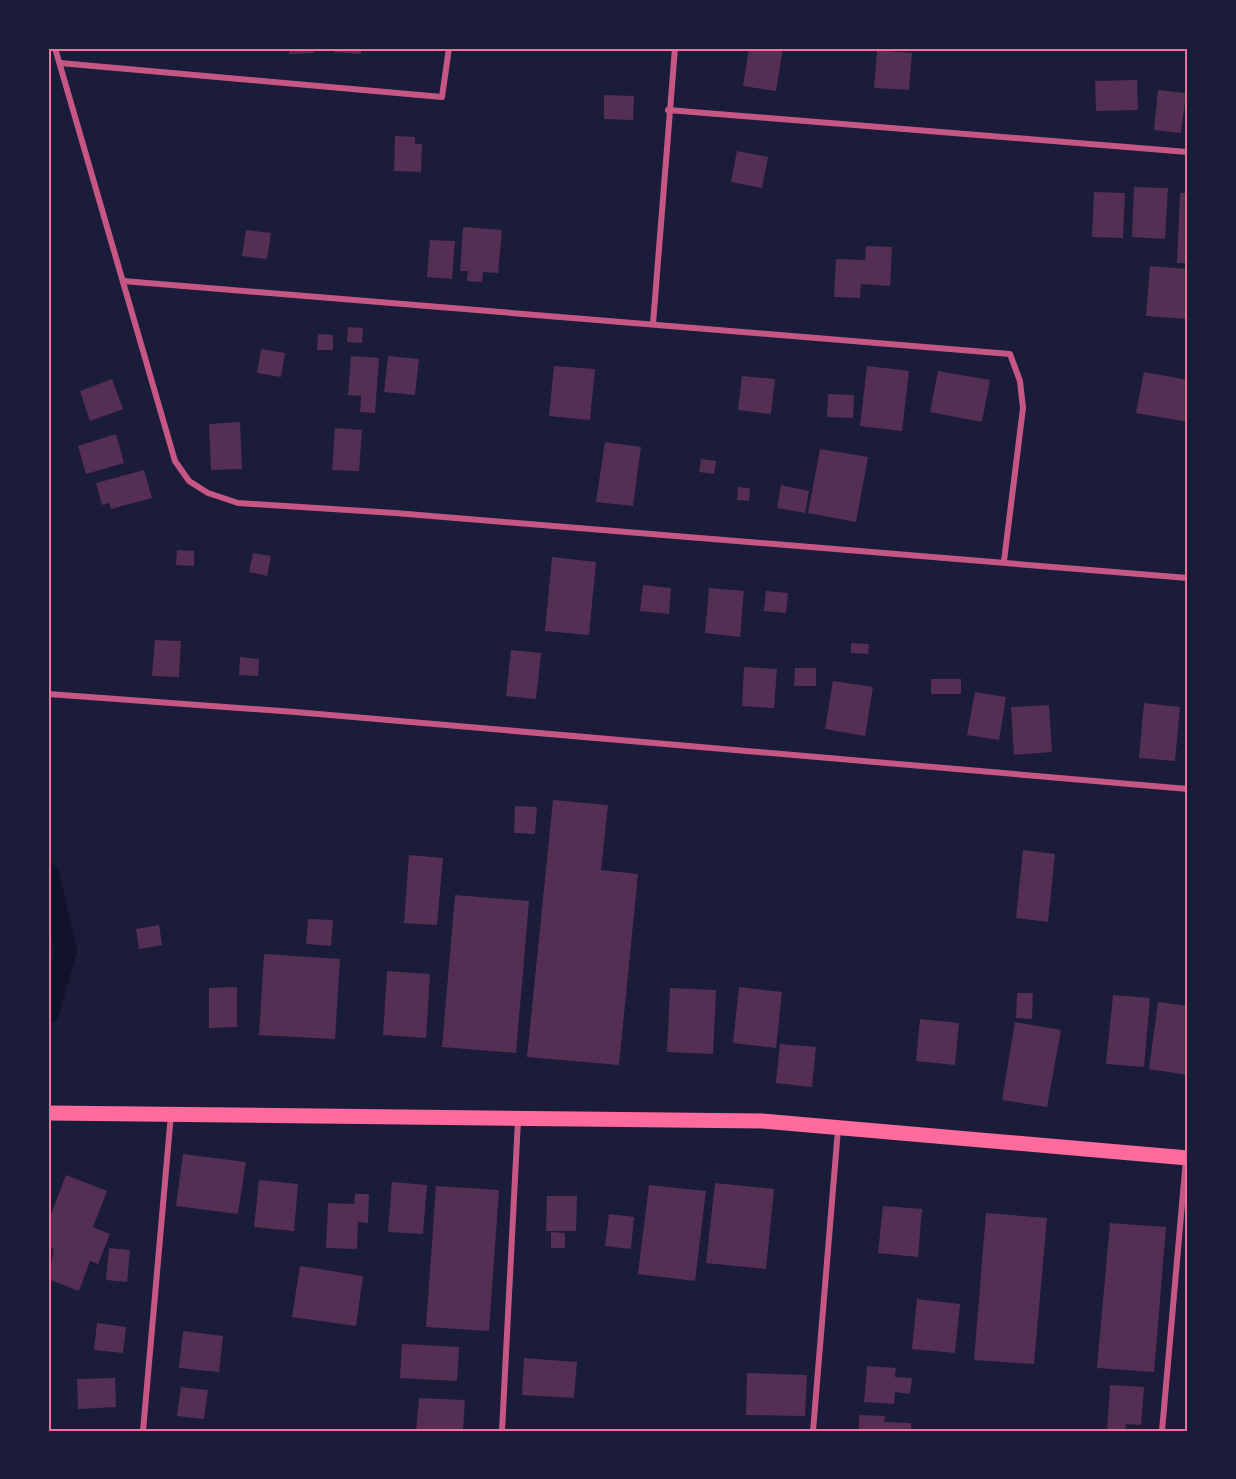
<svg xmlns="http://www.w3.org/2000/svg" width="1236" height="1479" viewBox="0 0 1236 1479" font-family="'Times New Roman',serif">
<rect width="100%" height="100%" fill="#1b1b3a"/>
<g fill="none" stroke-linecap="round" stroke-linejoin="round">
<polyline stroke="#12122b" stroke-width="22" points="48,874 66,950 48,1013"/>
</g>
<g fill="#542f53">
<polygon points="289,48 313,48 314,53 289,54"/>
<polygon points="334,48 361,48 361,54 334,52"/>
<polygon points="749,48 783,48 776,91 743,86"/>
<polygon points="877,50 912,53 909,90 874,88"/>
<polygon points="1137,80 1138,110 1096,111 1095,81"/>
<polygon points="1158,90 1186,93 1181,133 1154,130"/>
<polygon points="604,95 634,96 633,120 604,119"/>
<polygon points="395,136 415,137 415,144 422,144 421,172 394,171"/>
<polygon points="737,151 768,157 762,188 731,182"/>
<polygon points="1134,187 1168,188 1165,239 1132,237"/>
<polygon points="1094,192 1125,193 1123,238 1092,237"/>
<polygon points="1180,193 1188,193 1188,263 1177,263"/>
<polygon points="463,227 502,230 498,273 483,272 482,282 467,281 468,271 460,271"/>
<polygon points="246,230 271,233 267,259 242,256"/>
<polygon points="430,240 455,241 452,279 427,277"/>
<polygon points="866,246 892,247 890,286 861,284 860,298 834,297 836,259 865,260"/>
<polygon points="1150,266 1188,269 1188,319 1146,316"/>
<polygon points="348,327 363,328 362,343 347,342"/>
<polygon points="318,334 333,335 333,350 317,350"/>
<polygon points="261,349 285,353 281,377 257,373"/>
<polygon points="351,356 379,358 375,413 360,412 361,396 348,395"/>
<polygon points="388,356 419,359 415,395 384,392"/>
<polygon points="554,366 595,369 590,420 549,416"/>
<polygon points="867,366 909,371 902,431 860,426"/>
<polygon points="938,371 990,380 982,422 930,412"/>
<polygon points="1144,372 1188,380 1188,422 1136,413"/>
<polygon points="742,376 775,379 771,414 738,410"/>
<polygon points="112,379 123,409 90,421 80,391"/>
<polygon points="828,394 854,395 853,418 827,417"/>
<polygon points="240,422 242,469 211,470 209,424"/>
<polygon points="335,428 362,430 359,471 332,470"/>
<polygon points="116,434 124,463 86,474 78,446"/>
<polygon points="605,442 641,447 633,506 596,502"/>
<polygon points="820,449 868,457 856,522 808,513"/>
<polygon points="701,459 716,461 714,474 699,472"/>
<polygon points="144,470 152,498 111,509 109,503 102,505 96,483"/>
<polygon points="781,485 809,491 805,513 777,508"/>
<polygon points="738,487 750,488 749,501 737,500"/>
<polygon points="177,550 194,551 194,566 176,565"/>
<polygon points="253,553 271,556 267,576 249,572"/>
<polygon points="552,557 596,562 589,635 545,631"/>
<polygon points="643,585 671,588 669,614 640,611"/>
<polygon points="709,588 744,591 740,637 705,633"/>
<polygon points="766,591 788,593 786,613 764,611"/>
<polygon points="155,640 181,641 179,677 152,676"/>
<polygon points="851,643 869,644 868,654 851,653"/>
<polygon points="511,650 541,653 536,699 506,696"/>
<polygon points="240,657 259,659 258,676 239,675"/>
<polygon points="744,667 777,669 774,708 742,706"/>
<polygon points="795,668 816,668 816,686 794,686"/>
<rect x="931" y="679" width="30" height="15"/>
<polygon points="833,681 873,687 865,736 825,729"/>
<polygon points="975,692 1006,697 999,740 967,735"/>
<polygon points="1144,703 1180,707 1175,761 1139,758"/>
<polygon points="1049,705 1052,752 1014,755 1011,707"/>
<polygon points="553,800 608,805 601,870 638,874 619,1065 527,1057"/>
<polygon points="515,806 537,807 535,834 514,833"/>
<polygon points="1023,850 1055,854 1048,922 1016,918"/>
<polygon points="409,855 443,858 437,925 404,923"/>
<polygon points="455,895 529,901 516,1053 442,1047"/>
<polygon points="308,919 333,920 331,946 306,944"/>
<polygon points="159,925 162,945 139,949 136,929"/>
<polygon points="264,954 340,959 335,1039 259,1035"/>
<polygon points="387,971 430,974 426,1038 383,1035"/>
<polygon points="237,987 237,1027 209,1028 209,988"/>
<polygon points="739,987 782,992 776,1048 733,1043"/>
<polygon points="670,988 716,990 713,1054 667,1052"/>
<polygon points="1017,993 1033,993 1032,1019 1016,1018"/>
<polygon points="1113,995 1150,998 1144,1067 1106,1064"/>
<polygon points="1158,1002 1188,1006 1188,1075 1149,1069"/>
<polygon points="920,1019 959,1023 955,1065 916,1061"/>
<polygon points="1015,1022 1061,1030 1047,1107 1002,1100"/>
<polygon points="780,1044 816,1047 812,1087 776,1083"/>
<polygon points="183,1154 246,1162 238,1214 176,1206"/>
<polygon points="66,1175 107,1191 93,1227 110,1234 98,1264 90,1261 79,1291 48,1279 54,1249 48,1247 48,1213 51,1214"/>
<polygon points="259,1180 298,1184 294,1231 254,1227"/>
<polygon points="392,1182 427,1185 423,1234 388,1232"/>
<polygon points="715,1183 774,1189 766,1269 706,1263"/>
<polygon points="649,1185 706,1191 695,1281 638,1274"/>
<polygon points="436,1186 499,1190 489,1331 426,1327"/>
<polygon points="355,1194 369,1194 368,1223 358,1222 357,1249 326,1248 328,1203 354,1204"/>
<polygon points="547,1196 577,1196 576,1231 546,1231"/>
<polygon points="883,1206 922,1209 918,1257 878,1253"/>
<polygon points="986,1213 1047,1218 1034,1364 974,1360"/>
<polygon points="609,1214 634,1217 631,1249 605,1246"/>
<polygon points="1110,1223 1166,1227 1154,1372 1097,1368"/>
<polygon points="551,1232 565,1233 565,1248 551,1248"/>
<polygon points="109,1248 130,1250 127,1282 106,1280"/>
<polygon points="300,1266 363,1276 356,1326 292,1317"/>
<polygon points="917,1299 960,1304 955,1353 912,1349"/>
<polygon points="97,1323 126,1327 123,1353 94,1350"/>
<polygon points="183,1331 223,1336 219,1372 179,1368"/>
<polygon points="402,1344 459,1347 457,1381 400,1378"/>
<polygon points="524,1358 577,1362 574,1398 522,1395"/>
<polygon points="867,1366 896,1368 895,1377 912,1378 910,1394 895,1392 894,1404 864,1402"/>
<polygon points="747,1373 807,1375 805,1416 746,1415"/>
<polygon points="115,1378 116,1407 78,1409 77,1379"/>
<polygon points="1110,1385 1144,1387 1141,1425 1126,1424 1125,1431 1107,1431"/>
<polygon points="181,1387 208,1390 204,1419 177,1416"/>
<polygon points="419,1398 465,1400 463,1431 416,1431"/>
<polygon points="859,1415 885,1416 884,1422 911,1423 911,1431 859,1431"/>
</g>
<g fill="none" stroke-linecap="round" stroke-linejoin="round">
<g stroke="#c65784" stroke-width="6">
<polyline points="55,48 175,461 189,481 208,493 238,503 395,513 1188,578"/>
<polyline points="60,63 442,97 449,48"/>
<polyline points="668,110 1188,152"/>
<polyline points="123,281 1010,354 1020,381 1023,408 1004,561"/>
<polyline points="653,324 675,48"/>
<polyline points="48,694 295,712 1188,789"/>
<polyline points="143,1431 171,1114"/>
<polyline points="502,1431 518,1120"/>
<polyline points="813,1431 838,1129"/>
<polyline points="1162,1431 1186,1159"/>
</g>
<polyline stroke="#ff6b9d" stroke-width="15" points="48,1113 762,1121 1188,1158"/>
</g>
<rect width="1236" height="1479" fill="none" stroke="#1b1b3a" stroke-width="99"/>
<rect x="50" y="50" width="1136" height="1380" fill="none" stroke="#ff6b9d" stroke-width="2"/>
</svg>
